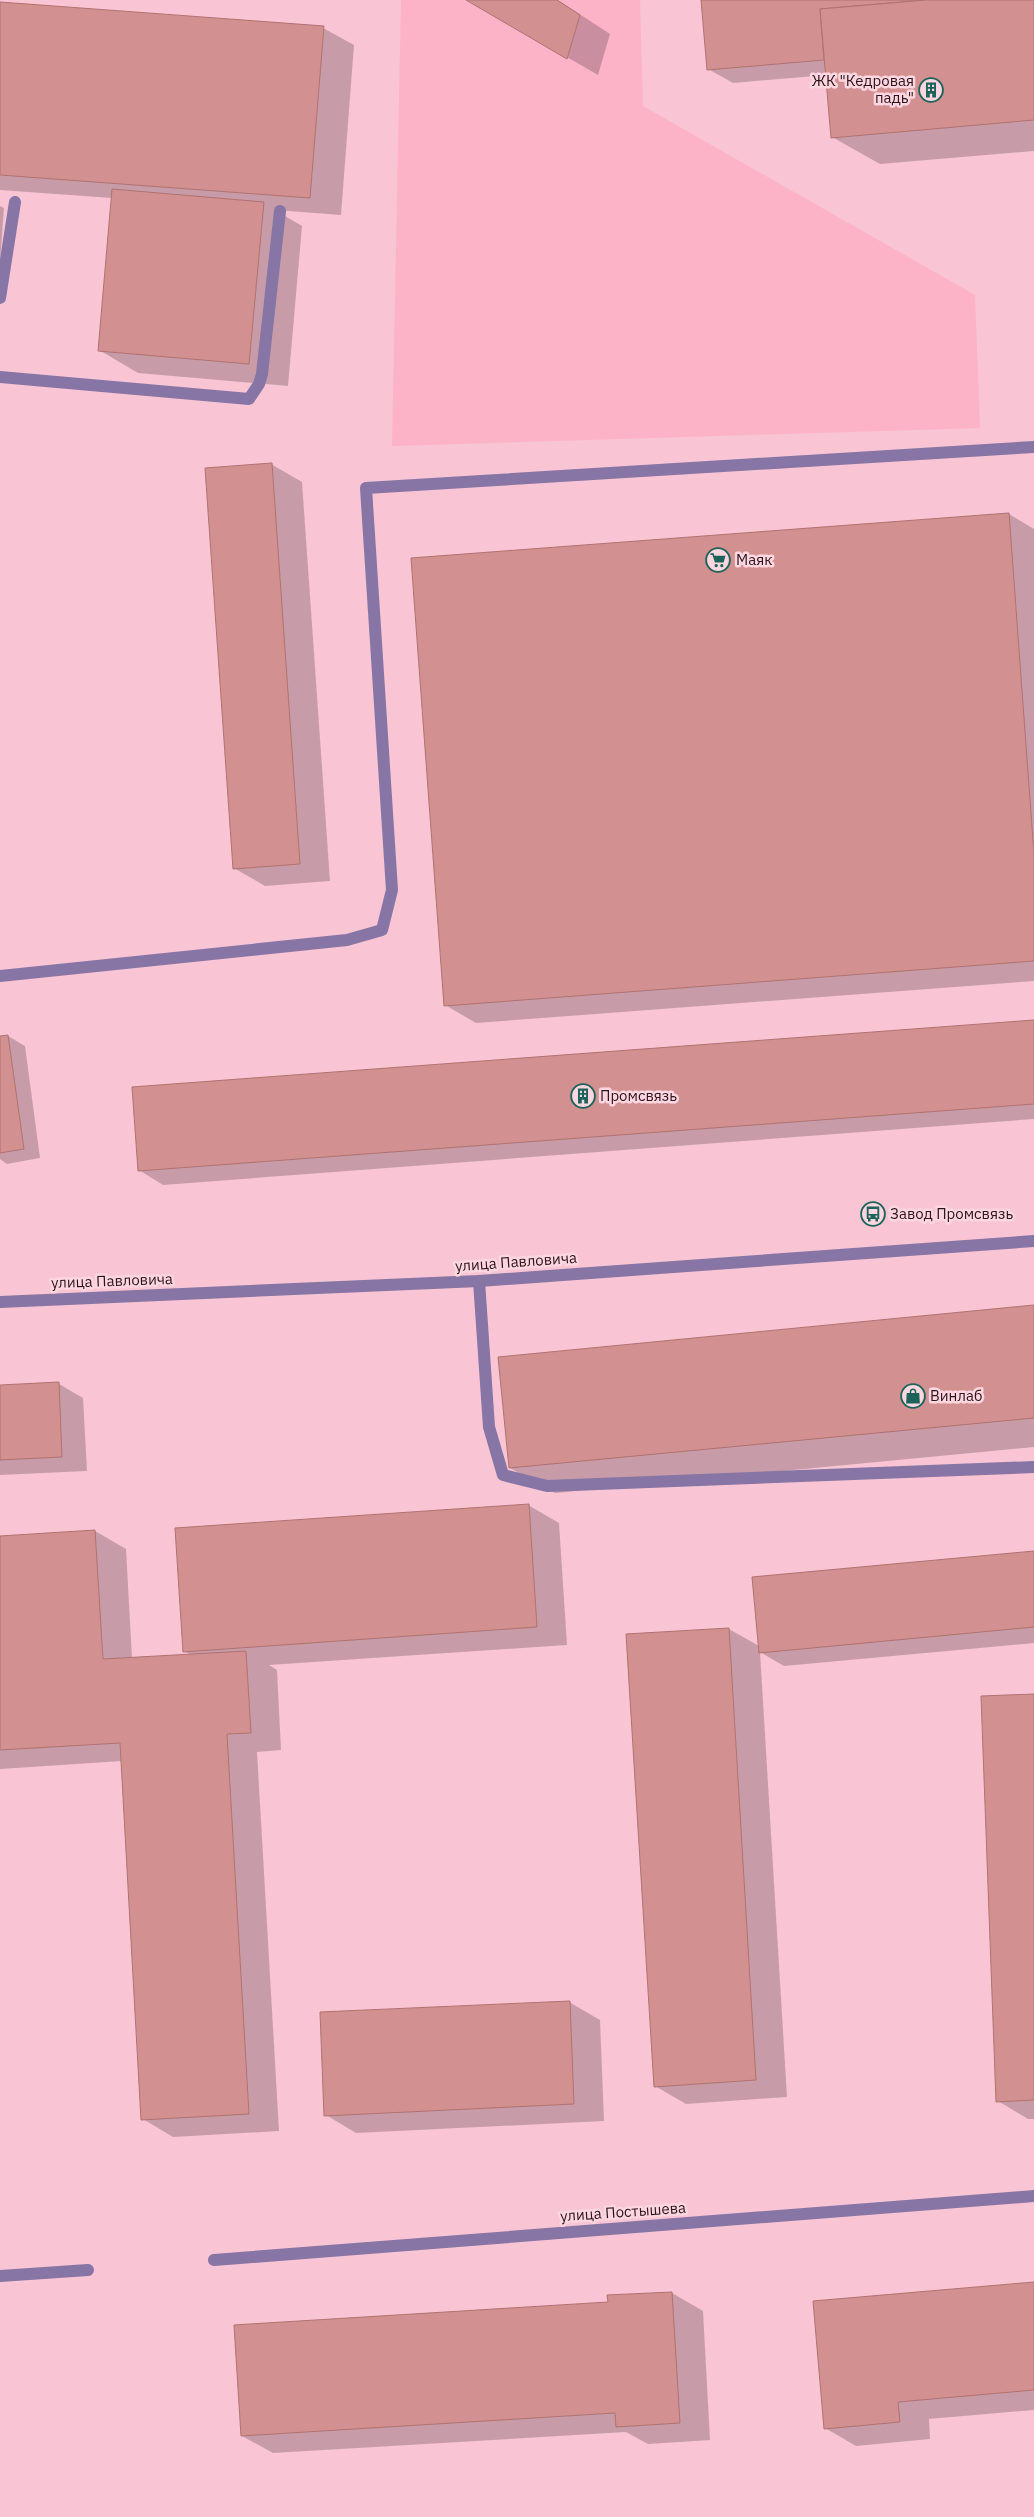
<svg xmlns="http://www.w3.org/2000/svg" width="1034" height="2517" viewBox="0 0 1034 2517" font-family="'IBM Plex Sans',sans-serif">
<rect width="100%" height="100%" fill="#f9c4d3"/>
<polygon fill="#fcb3c8" points="401,0 640,0 643,106 975,295 980,428 392,446"/>
<g fill="#0003">
<polygon points="468,0 558,0 610,34 598,75"/>
<polygon points="703,0 1034,0 1034,151 880,164 832,137 827,75 733,83 708,69"/>
<polygon points="0,3 323,28 354,45 341,215 275,210 302,226 288,386 138,373 99,350 112,198 0,190"/>
<polygon points="0,206 4,208 0,262"/>
<polygon points="271,464 302,482 330,881 265,886 234,868"/>
<polygon points="1009,514 1034,529 1034,981 476,1023 445,1005"/>
<polygon points="1034,1021 1034,1119 163,1185 139,1170"/>
<polygon points="8,1036 25,1046 40,1158 7,1164 0,1159 0,1037"/>
<polygon points="1034,1307 1034,1447 555,1493 510,1468"/>
<polygon points="59,1384 83,1398 87,1471 0,1475 0,1386"/>
<polygon points="528,1505 559,1523 567,1645 269,1665 277,1670 281,1750 257,1752 279,2131 173,2137 143,2119 122,1761 0,1769 0,1537 95,1531 126,1549 132,1658 191,1655 184,1651"/>
<polygon points="1034,1552 1034,1643 784,1666 760,1652 787,2097 686,2104 655,2086 627,1635 729,1629 759,1646"/>
<polygon points="1034,1695 1034,2119 1028,2119 998,2101"/>
<polygon points="569,2002 600,2020 604,2121 356,2133 326,2115"/>
<polygon points="1034,2283 1034,2410 929,2419 930,2439 856,2446 825,2428"/>
<polygon points="672,2293 703,2311 710,2440 648,2444 626,2432 273,2453 242,2436"/>
</g>
<g fill="#d29190" stroke="#b07271">
<polygon points="466,0 557,0 580,15 567,59"/>
<polygon points="701,0 926,0 820,9 824,60 707,70"/>
<polygon points="926,0 1034,0 1034,120 831,138 820,9"/>
<polygon points="0,2 324,26 310,198 0,175"/>
<polygon points="112,189 264,202 249,364 98,351"/>
<polygon points="272,463 300,864 233,869 205,468"/>
<polygon points="1009,513 1034,854 1034,961 444,1006 411,558"/>
<polygon points="1034,1020 1034,1104 138,1171 132,1087"/>
<polygon points="8,1035 24,1149 0,1153 0,1036"/>
<polygon points="1034,1305 1034,1418 509,1468 498,1357"/>
<polygon points="59,1382 62,1457 0,1460 0,1385"/>
<polygon points="529,1504 537,1627 183,1652 175,1528"/>
<polygon points="95,1530 103,1659 246,1651 251,1733 227,1734 249,2114 141,2120 120,1743 0,1750 0,1536"/>
<polygon points="1034,1551 1034,1627 759,1653 752,1577"/>
<polygon points="729,1628 756,2080 654,2087 626,1634"/>
<polygon points="1034,1694 1034,2100 996,2102 981,1696"/>
<polygon points="570,2001 574,2104 324,2116 320,2012"/>
<polygon points="1034,2282 1034,2390 898,2402 900,2422 824,2429 813,2301"/>
<polygon points="672,2292 680,2423 616,2427 615,2413 241,2436 234,2325 608,2302 607,2295"/>
</g>
<g fill="none" stroke-linecap="round" stroke-linejoin="round">
<g stroke="#8675a5" stroke-width="12">
<polyline points="0,298 15,202"/>
<polyline points="0,377 249,399 259,384 262,374 280,211"/>
<polyline points="0,976 347,940 382,930 392,890 366,488 1034,447"/>
<polyline points="479,1281 489,1427 503,1475 547,1486 1034,1467"/>
<polyline points="0,1302 479,1281 1034,1241"/>
<polyline points="214,2260 1034,2196"/>
<polyline points="0,2276 88,2270"/>
</g>
</g>
<defs>
<g id="building-ring" transform="scale(1.25)"><circle r="9.5" fill="#fed6e0" stroke="#1c6459" stroke-width="1.5"/><path d="M-4-6H4V6H1V3H-1V6H-4ZM-2.5-4.3h1.7v1.8h-1.7ZM.8-4.3h1.7v1.8H.8ZM-2.5-1h1.7V.8h-1.7ZM.8-1h1.7V.8H.8Z" fill="#1c6459"/></g>
<g id="supermarket-ring" transform="scale(1.25)"><circle r="9.5" fill="#fed6e0" stroke="#1c6459" stroke-width="1.5"/><path d="M-6-5.5h2.5l.6 2H6L4.5 2H-2.5L-4.4-4H-6ZM-1.5 3.2a1.3 1.3 0 1 0 .1 0ZM3 3.2a1.3 1.3 0 1 0 .1 0Z" fill="#1c6459"/></g>
<g id="bus-ring" transform="scale(1.25)"><circle r="9.5" fill="#fed6e0" stroke="#1c6459" stroke-width="1.5"/><path d="M-5-6H5V4H4V6H2V4H-2V6H-4V4H-5ZM-3.5-4V0h7V-4ZM-3.5 1.2v1.5H-2V1.2ZM2 1.2v1.5H3.5V1.2Z" fill="#1c6459"/></g>
<g id="shop-ring" transform="scale(1.25)"><circle r="9.5" fill="#fed6e0" stroke="#1c6459" stroke-width="1.5"/><path d="M-5-2.5h2.3a2.7 3.5 0 0 1 5.4 0H5L5.5 6h-11ZM-1.5-2.5h3a1.5 2.3 0 0 0-3 0Z" fill="#1c6459"/></g>
</defs>
<g fill-rule="evenodd">
<use href="#building-ring" x="931" y="90"/>
<use href="#supermarket-ring" x="718" y="560"/>
<use href="#building-ring" x="583" y="1096"/>
<use href="#bus-ring" x="873" y="1214"/>
<use href="#shop-ring" x="913" y="1396"/>
</g>
<g text-anchor="middle" stroke-width="5" stroke-linejoin="round" paint-order="stroke">
<g font-size="15" fill="#2c151c" stroke="#fed6e0" text-anchor="start">
<text x="914" y="86" text-anchor="end">ЖК "Кедровая<tspan x="914" dy="17">падь"</tspan></text>
<text x="736" y="565">Маяк</text>
<text x="600" y="1101">Промсвязь</text>
<text x="890" y="1219">Завод Промсвязь</text>
<text x="930" y="1401">Винлаб</text>
</g>
<g font-size="15" fill="#2c151c" stroke="#fed6e0">
<text transform="translate(516 1262) rotate(-4)" y="5">улица Павловича</text>
<text transform="translate(112 1281) rotate(-2)" y="5">улица Павловича</text>
<text transform="translate(623 2212) rotate(-4)" y="5">улица Постышева</text>
</g>
</g>
</svg>
